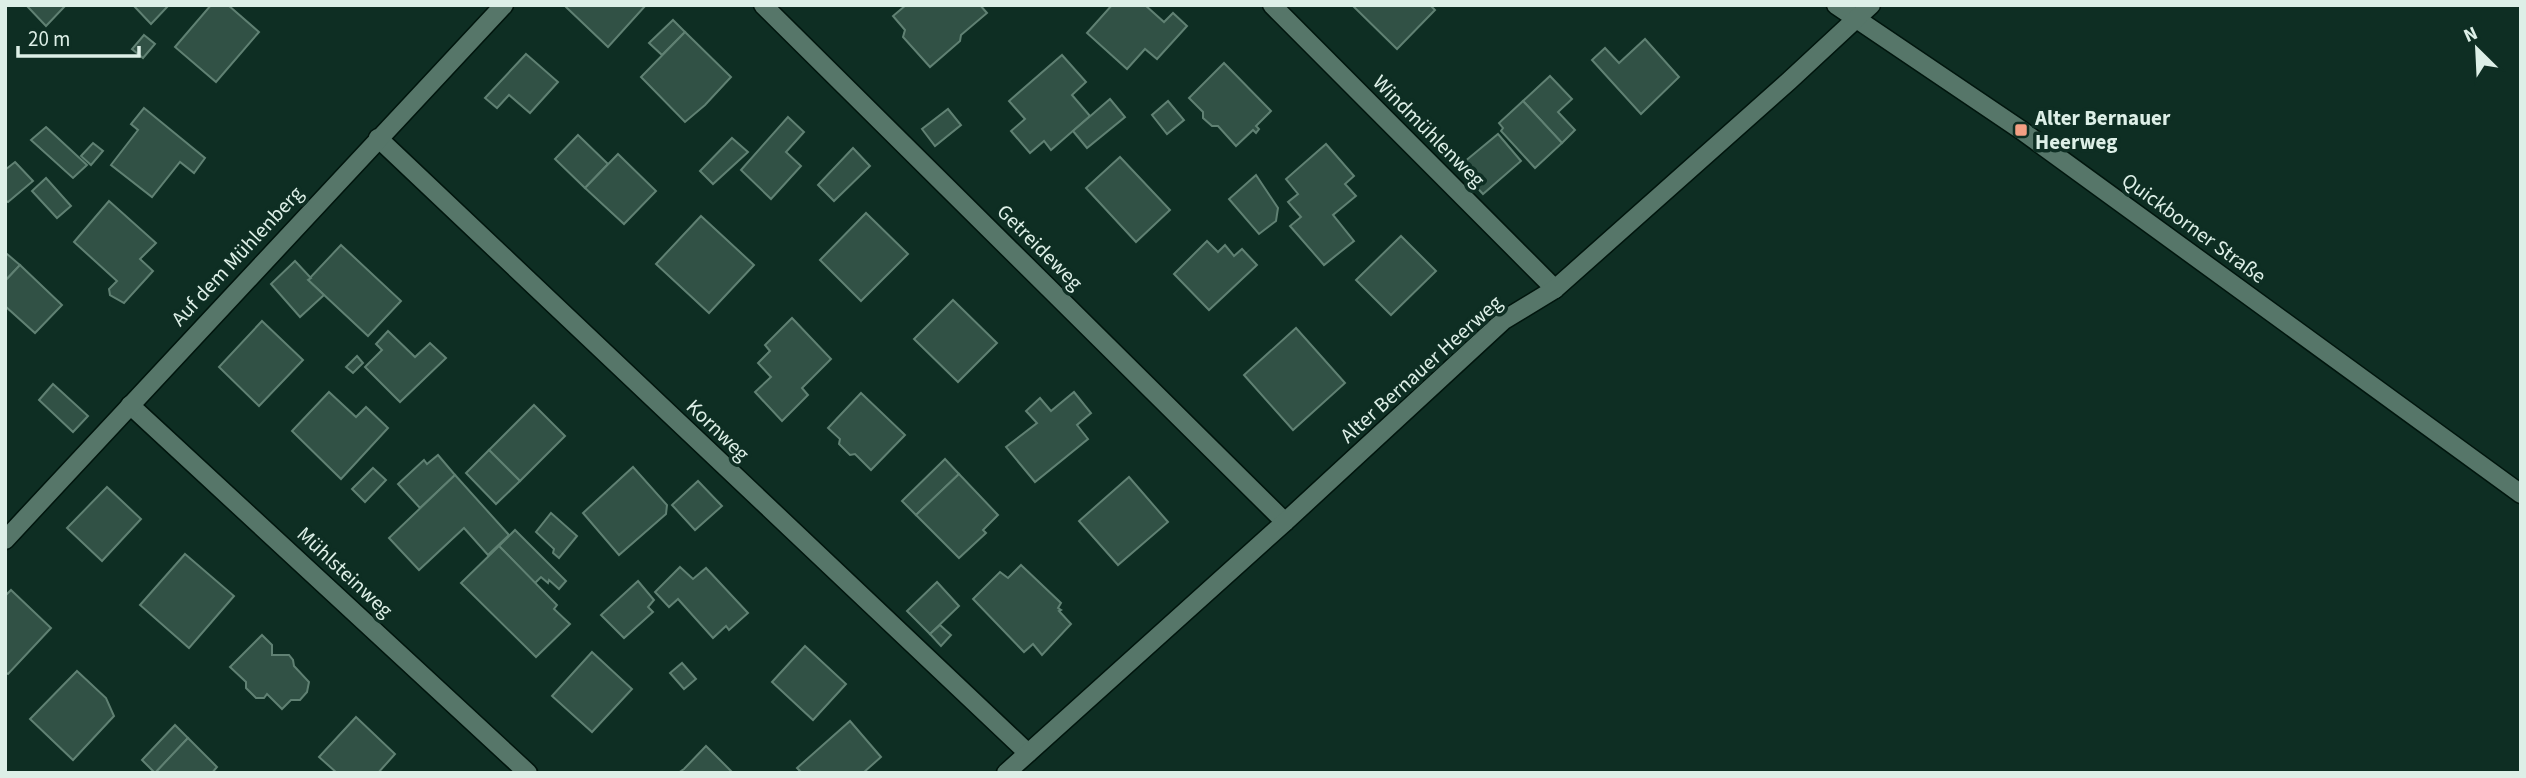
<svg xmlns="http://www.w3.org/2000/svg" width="2526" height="778" viewBox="0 0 2526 778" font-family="'Source Sans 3',sans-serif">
<rect width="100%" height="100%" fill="#0e2e23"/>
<g fill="#315145" stroke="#608173" stroke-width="2">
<polygon points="26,5 66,5 46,26"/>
<polygon points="133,5 169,5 151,24"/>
<polygon points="211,5 228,5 259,32 216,82 175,47"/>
<polygon points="567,5 646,5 608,47 566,7"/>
<polygon points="906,5 980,5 987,13 961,35 960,41 930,67 903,37 905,30 893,16"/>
<polygon points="1112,5 1145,5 1164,22 1173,13 1187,26 1157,59 1145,49 1127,69 1087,33"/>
<polygon points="1352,5 1430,5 1435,10 1397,49"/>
<polygon points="673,20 685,32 662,55 649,43"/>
<polygon points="685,32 731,77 705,105 685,122 641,77"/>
<polygon points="144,35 155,44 143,58 132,49"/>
<polygon points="1645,39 1679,77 1641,114 1592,60 1605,48 1619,63"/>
<polygon points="526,54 558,82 530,113 509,95 497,108 485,98"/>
<polygon points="1062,55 1086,82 1072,95 1090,116 1051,150 1044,141 1030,153 1011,131 1025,119 1009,101"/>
<polygon points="1224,63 1271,111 1256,126 1259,129 1256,133 1253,130 1236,146 1218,126 1212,126 1203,118 1203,112 1189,98"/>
<polygon points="1550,76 1572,99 1558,112 1575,130 1562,143 1523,101"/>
<polygon points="1110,99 1125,117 1087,148 1073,131"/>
<polygon points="1168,101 1184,120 1167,134 1152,115"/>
<polygon points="1523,101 1562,143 1535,168 1501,131 1503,128 1499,123"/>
<polygon points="144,108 205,158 194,173 180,162 152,197 111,165 138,130 131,124"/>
<polygon points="948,109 961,125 935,146 922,129"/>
<polygon points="788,117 804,132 786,152 801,166 771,199 741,170"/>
<polygon points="46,127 87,165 73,178 31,140"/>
<polygon points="1498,134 1521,161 1483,194 1458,167"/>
<polygon points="578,135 608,164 585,188 555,159"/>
<polygon points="732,138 748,152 713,184 700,171"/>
<polygon points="93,143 103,151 91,165 81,156"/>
<polygon points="1326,144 1354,176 1345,184 1356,196 1333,215 1354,241 1324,265 1290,226 1301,217 1288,202 1298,194 1286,179"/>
<polygon points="853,148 870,166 834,201 818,185"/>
<polygon points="618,154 656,191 624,224 585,188"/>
<polygon points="1120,157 1170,210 1136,242 1086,188"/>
<polygon points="15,162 33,181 8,202 5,200 5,170"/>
<polygon points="1256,175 1278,208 1276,221 1259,234 1229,199"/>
<polygon points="46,178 71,206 57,218 32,191"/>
<polygon points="109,201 156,243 140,259 153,271 124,303 110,295 109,289 117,281 74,242"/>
<polygon points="866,213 908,254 861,301 820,260"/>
<polygon points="701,216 754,265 709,313 656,264"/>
<polygon points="1401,236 1436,271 1391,315 1356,280"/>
<polygon points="1207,241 1218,252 1225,245 1234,256 1242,249 1257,265 1209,310 1174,274"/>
<polygon points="341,245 401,301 368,336 308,280"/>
<polygon points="7,254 20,265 5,281 5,256"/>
<polygon points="295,261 311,278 308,280 324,295 300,317 271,284"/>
<polygon points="20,265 62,305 35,333 5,306 5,281"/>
<polygon points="953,300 997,343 958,382 914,339"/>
<polygon points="792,318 831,359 802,388 808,395 782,421 755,392 771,377 758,363 770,351 765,345"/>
<polygon points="262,321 303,360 259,406 219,367"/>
<polygon points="1296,328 1345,383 1293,430 1244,375"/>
<polygon points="388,331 415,357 430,343 446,358 400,402 365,367 382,350 376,344"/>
<polygon points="357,356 363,363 353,373 346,367"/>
<polygon points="53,384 88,416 73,432 39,400"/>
<polygon points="329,392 356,417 366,407 388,428 341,479 292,431"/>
<polygon points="1074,392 1091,413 1077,425 1088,439 1035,482 1006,447 1037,423 1026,411 1040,398 1051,411"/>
<polygon points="861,393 905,435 871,470 855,454 850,455 839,444 840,439 828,428"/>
<polygon points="534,405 565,436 520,481 489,450"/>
<polygon points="489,450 520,481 496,504 466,473"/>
<polygon points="438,455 455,475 420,508 398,484 424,460 427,464"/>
<polygon points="945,459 959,474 916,515 902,501"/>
<polygon points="633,467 667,505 666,514 619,555 583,513"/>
<polygon points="373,468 386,480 365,502 352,489"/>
<polygon points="959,474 998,515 983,530 986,533 959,558 916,515"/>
<polygon points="455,475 509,535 488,555 464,528 419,570 389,538"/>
<polygon points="1129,477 1168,522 1118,565 1079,521"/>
<polygon points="698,481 722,506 695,530 672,505"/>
<polygon points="107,487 141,519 102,561 67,528"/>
<polygon points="551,513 577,536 559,558 553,553 554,549 536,532"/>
<polygon points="515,530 566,581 559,589 549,580 548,583 541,577 535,583 499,546"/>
<polygon points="499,546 557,605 554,609 570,624 536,657 461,583"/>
<polygon points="185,554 234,596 189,648 140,605"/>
<polygon points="1021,565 1061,603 1058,608 1061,610 1059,611 1071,624 1042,655 1033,644 1024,652 973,599 1000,572 1008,578"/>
<polygon points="680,567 693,579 706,568 748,613 729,630 726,626 713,638 678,599 669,607 655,592"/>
<polygon points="638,581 654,600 648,607 653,612 624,638 601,615"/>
<polygon points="937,582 959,606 930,634 907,611"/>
<polygon points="11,590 51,628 8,674 5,672 5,596"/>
<polygon points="940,625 951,635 941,646 930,634"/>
<polygon points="262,635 272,645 272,655 289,655 293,660 294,666 309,682 307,692 300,700 291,700 282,709 267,694 264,698 256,698 246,688 246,682 230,667"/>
<polygon points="805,646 846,684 813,720 772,682"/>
<polygon points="592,652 632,689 592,732 552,696"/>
<polygon points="682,663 696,679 684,689 670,673"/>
<polygon points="77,671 106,698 114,716 73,760 30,719"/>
<polygon points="356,717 395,754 378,773 337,773 319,757"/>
<polygon points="850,721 881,757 863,773 802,773 797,768"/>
<polygon points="175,725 188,738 155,773 142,760"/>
<polygon points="188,738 217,767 212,773 155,773"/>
<polygon points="706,746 733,773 678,773 684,769"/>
</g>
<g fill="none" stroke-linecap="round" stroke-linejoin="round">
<g stroke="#00150d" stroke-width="21">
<g id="street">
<polyline points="763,5 1285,522"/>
<polyline points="1272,5 1555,289"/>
<polyline points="1836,5 2021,130 2521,494"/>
<polyline points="378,138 1028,753"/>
<polyline points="130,405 528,773"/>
<polyline points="5,540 504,5"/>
<polyline points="1006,773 1285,522 1504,320 1555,289 1789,81 1871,5"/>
</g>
</g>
<use href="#street" stroke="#567669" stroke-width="18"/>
</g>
<rect fill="#f39f83" stroke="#0e2e23" stroke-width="2.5" x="2014" y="123" width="14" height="14" rx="3.5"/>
<g text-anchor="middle" stroke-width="7" stroke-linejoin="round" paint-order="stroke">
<g font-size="21" font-weight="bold" fill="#ddefe7" stroke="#0e2e23" text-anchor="start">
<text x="2035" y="125">Alter Bernauer<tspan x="2035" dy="24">Heerweg</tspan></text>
</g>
<g font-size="21" fill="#ddefe7" stroke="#0e2e23">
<text transform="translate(1429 131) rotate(45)" y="7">Windmühlenweg</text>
<text transform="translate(2194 228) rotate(36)" y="7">Quickborner Straße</text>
<text transform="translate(1040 247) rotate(45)" y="7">Getreideweg</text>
<text transform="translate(237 256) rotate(-47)" y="7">Auf dem Mühlenberg</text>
<text transform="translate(1421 369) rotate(-42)" y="7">Alter Bernauer Heerweg</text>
<text transform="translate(718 430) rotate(44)" y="7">Kornweg</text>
<text transform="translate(345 572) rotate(43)" y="7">Mühlsteinweg</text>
</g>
</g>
<rect width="2526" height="778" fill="none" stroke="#ddefe7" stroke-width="14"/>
<g transform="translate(2477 49) rotate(336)" stroke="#0e2e23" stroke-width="5" paint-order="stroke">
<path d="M0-5L12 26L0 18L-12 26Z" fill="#ddefe7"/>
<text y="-10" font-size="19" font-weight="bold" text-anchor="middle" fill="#ddefe7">N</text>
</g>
<path d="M18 46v10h121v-10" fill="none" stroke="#ddefe7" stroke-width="3.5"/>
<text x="28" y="46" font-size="21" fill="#ddefe7" stroke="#0e2e23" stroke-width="5" paint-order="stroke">20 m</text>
</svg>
